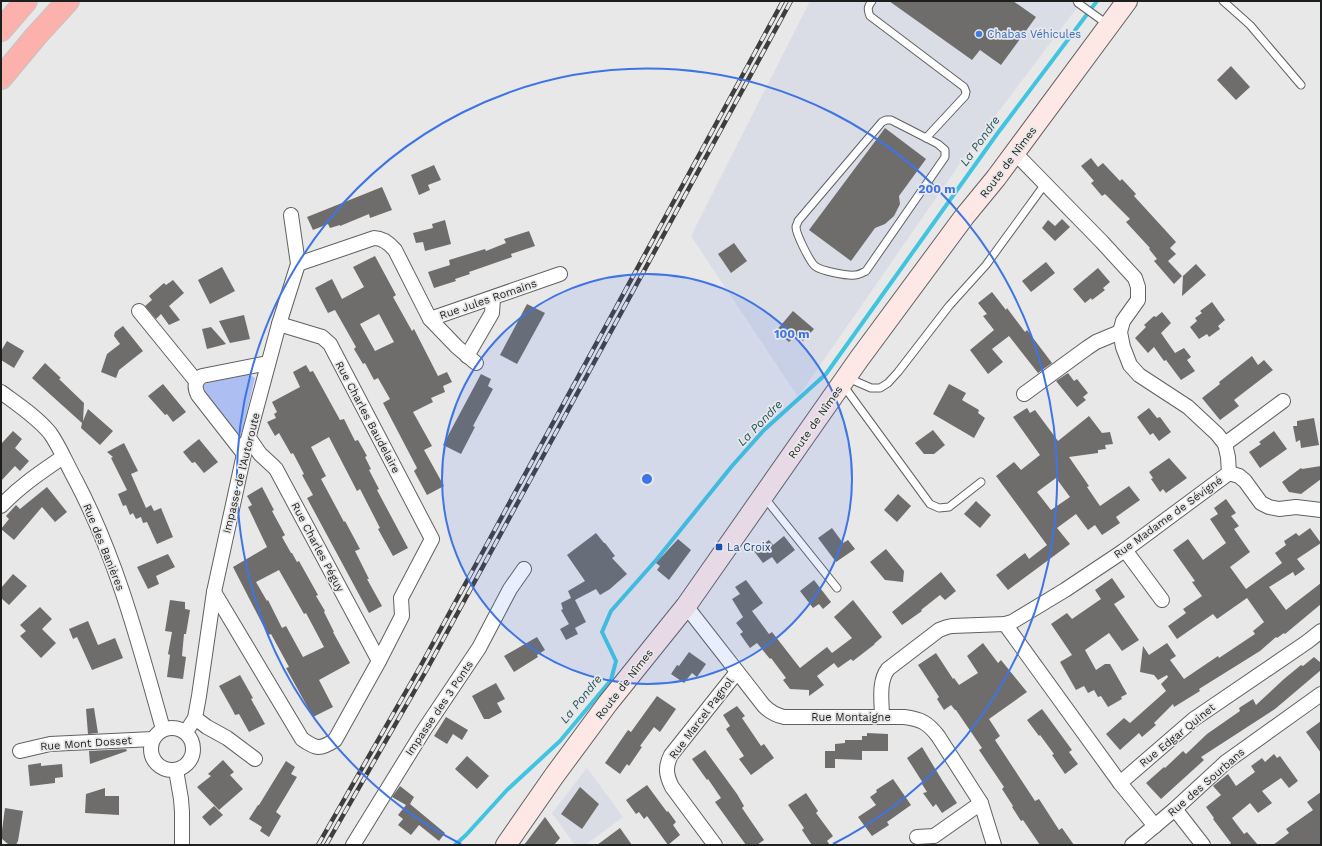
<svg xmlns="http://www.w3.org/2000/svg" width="1322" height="846" viewBox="0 0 1322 846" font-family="'Work Sans',sans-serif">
<rect width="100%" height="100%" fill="#e8e8e9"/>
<g fill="#dadde6">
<polygon points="810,1 1082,1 968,152 798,397 691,236"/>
<polygon points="587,768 623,817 585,845 575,845 552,813"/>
</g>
<polygon fill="#acbef2" points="249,374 255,378 242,432 233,434 201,389 205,384 210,382"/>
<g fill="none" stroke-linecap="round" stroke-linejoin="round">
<polyline stroke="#41c4df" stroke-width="4" points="455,845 466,835 507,790 560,741 611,680 616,661 602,632 611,611 657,559 732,466 764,430 826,374 997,134 1097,1"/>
</g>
<g fill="#6e6d6c" fill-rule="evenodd">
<polygon points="889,1 1013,1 1036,17 1001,65 980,50 972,60"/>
<polygon points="1231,66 1250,87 1236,100 1217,80"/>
<polygon points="885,128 926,159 899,196 900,204 894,216 885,224 875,228 851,261 809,230"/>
<polygon points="1091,158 1098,167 1103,163 1120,181 1122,179 1136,194 1134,196 1176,242 1170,248 1176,254 1168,261 1182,276 1174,284 1154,261 1157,259 1149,249 1150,248 1126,222 1130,219 1105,194 1102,196 1091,183 1094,181 1081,166"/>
<polygon points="434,165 441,180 428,185 430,190 419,195 411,175"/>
<polygon points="382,187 392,210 370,218 369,214 340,226 340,225 330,228 328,224 313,230 307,217"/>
<polygon points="1062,219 1070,227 1055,241 1042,228 1048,220 1055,226"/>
<polygon points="445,220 451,244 425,251 423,242 416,243 413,233 433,228 432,224"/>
<polygon points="529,231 535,246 511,254 512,257 469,272 470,274 455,279 456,281 434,288 428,272 450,265 449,260 485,249 486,251 506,243 504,239"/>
<polygon points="734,243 747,261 731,273 718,254"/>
<path d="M375,256L396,295L393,297L412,331L414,329L438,376L447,372L452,382L443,386L445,392L431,398L433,402L413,412L432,446L424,450L444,486L427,495L414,471L417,468L383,403L390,399L378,378L374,380L365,363L363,364L354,349L356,347L335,310L328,313L315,288L332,279L342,299L364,287L353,267ZM379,314L394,342L375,351L360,324Z"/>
<polygon points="1046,262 1055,273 1031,292 1022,281"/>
<polygon points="1196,264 1206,275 1182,296 1183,276"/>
<polygon points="222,267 235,291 210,304 198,280"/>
<polygon points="1098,268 1110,282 1103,288 1105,290 1092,300 1091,298 1085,303 1073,289"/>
<polygon points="173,280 184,293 169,306 180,320 169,325 161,314 156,319 145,306 152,300 149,296 164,283 166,285"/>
<polygon points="992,292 1006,310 1007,308 1025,332 1027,330 1052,363 1038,373 1009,336 992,349 1003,362 988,374 970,350 994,330 983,316 987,314 978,303"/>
<polygon points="1212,302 1225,320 1218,326 1220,329 1209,337 1207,334 1199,339 1190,327 1197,321 1195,318 1202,313 1200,311"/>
<polygon points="527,304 545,313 517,364 500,355"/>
<polygon points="793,311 814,329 803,341 796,335 789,342 776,331"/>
<polygon points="1162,312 1171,323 1161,333 1175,353 1184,348 1191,357 1187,360 1195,371 1181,380 1166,360 1164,361 1154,347 1148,353 1135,338 1146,327 1144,325 1154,316 1156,317"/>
<polygon points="244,315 250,339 230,343 219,321"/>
<polygon points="123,326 143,351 119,370 116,378 101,372 107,354 120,344 114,336 115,332"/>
<polygon points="211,327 226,344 207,349 202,329"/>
<polygon points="7,341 24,351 14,368 1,360 1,351"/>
<polygon points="1252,356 1258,365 1264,360 1273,370 1234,400 1239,406 1220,420 1202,398 1220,384 1219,382"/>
<polygon points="45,363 61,378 59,379 84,403 83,421 88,409 113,431 100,445 81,428 82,423 32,378"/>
<polygon points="306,365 310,372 313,371 340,420 344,419 355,441 358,440 367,456 365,457 371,469 369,470 379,489 377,490 408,548 393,556 378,529 380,528 360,489 357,491 329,437 311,447 326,476 321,479 344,522 345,521 360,549 355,551 369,579 367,579 382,606 369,613 307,498 313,495 302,475 304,474 293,453 291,454 279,433 275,436 267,422 276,418 274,414 277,412 272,402 300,387 293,372"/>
<polygon points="1068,373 1074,381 1077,379 1088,393 1083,397 1086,400 1077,407 1056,381"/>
<polygon points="481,374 491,379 488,386 493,389 473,426 475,427 461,454 443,445"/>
<polygon points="163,384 186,412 173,422 167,414 165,415 148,396"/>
<polygon points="949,384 966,393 962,400 979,410 978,413 985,418 974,438 933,414"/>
<path d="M1027,408L1030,413L1035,410L1058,441L1089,416L1102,433L1110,432L1113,444L1105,445L1106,449L1098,450V453L1069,457L1089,486L1087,487L1100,506L1129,486L1140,500L1116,517L1120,523L1102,535L1095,525L1088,530L1076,514L1057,528L1070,544L1008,590L996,575L1025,553L1029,559L1047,545L996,476L1014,462L1021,470L1040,455L1013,417ZM1056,478L1070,497L1051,510L1037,492Z"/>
<polygon points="1149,408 1157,418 1160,417 1171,432 1159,441 1153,433 1150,435 1137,417"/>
<polygon points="1314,418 1319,445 1301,448 1300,440 1296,442 1293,426 1297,426 1297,421"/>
<polygon points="933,430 945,445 934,454 924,454 915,443"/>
<polygon points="13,431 22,439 15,448 29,461 20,471 15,466 1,481 1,444"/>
<polygon points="1274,431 1287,449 1260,468 1249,452 1261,444 1259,442"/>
<polygon points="199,439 218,462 204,473 195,462 192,463 183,452"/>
<polygon points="124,443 138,471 131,474 146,508 151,505 154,511 161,508 173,537 157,544 147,522 143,523 141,517 136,519 133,513 130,515 126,505 123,506 118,494 127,490 111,458 113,457 107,452"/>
<polygon points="1169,458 1187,478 1166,493 1163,489 1160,492 1151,479 1153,478 1149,472"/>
<polygon points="1321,466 1321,479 1301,494 1289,492 1282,482 1301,468 1302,469"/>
<polygon points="47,487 67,512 55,522 42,507 14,540 1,529 9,519 6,516 16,505 20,509"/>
<path d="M262,487L274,510L272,511L285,535L282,537L291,553H292L297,562L299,561L318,595L316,596L325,611L324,612L334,632H333L350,663L319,680L333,707L313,717L286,668L289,667L271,634L268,635L233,567L267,547L248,507L252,505L247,496ZM279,570L304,614L306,613L324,647L303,657L286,626L282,628L268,600L267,601L256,582Z"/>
<polygon points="898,494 911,506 897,522 884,510"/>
<polygon points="1226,499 1236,513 1231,516 1239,526 1234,529 1250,552 1230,567 1246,589 1282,563 1275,553 1286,545 1284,541 1296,533 1299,536 1310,528 1321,543 1297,559 1305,569 1295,576 1293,572 1269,587 1286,610 1321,583 1321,604 1285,634 1284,633 1277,638 1276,637 1260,651 1199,689 1200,691 1174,707 1173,704 1154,723 1156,725 1142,737 1139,733 1120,750 1106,734 1124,718 1130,723 1166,691 1161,684 1168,677 1167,675 1158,680 1154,675 1140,672 1143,646 1149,655 1167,643 1176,656 1170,660 1184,679 1218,656 1219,658 1255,634 1253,631 1264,622 1247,598 1217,619 1213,614 1177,639 1168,626 1186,613 1183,609 1202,596 1192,582 1195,581 1173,550 1188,539 1203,560 1226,543 1210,519 1218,514 1214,508"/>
<polygon points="976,501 991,515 980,528 964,514"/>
<polygon points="832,528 843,543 848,540 855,549 836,562 818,538"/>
<polygon points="596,533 604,543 605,543 615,556 612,558 627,574 610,589 600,595 596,589 575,600 586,622 575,628 578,634 566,640 560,629 569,624 561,610 563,609 561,603 571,598 568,591 585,581 567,555"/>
<polygon points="784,536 795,550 777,564 772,557 763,563 754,551 769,540 773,545"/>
<polygon points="678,539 691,550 669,580 657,570 660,566 656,563"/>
<polygon points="886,549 904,571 903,582 885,580 870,562"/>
<polygon points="168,554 175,567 156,576 159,584 148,589 137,567"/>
<polygon points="941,572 956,591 945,600 940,595 921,610 922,611 902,625 892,612"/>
<polygon points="13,574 27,586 9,605 1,598 1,588"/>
<polygon points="1112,578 1125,597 1114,604 1139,640 1122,651 1109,633 1085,650 1096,670 1105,664 1110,664 1127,694 1121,697 1122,699 1108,707 1101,696 1098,697 1094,690 1088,693 1084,686 1076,690 1060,662 1072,655 1051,624 1067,613 1072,619 1101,599 1095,590"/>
<polygon points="746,580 763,603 752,611 769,634 772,632 800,668 827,647 832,653 852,638 834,617 853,600 882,637 874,644 875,644 853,661 851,659 838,668 834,663 817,676 824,685 809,696 809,690 790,689 783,680 786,678 771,658 770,659 757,643 750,648 740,634 743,632 736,623 743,617 732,599 740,594 735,587"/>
<polygon points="814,580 831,602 823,609 819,604 813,608 800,591"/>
<polygon points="170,600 185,602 185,609 190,610 186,634 184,634 182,656 186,657 183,679 167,677 170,655 168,654 172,632 165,631"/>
<polygon points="40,607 52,619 42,629 56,643 41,658 20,636 26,631 20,625"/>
<polygon points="88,621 98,645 115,638 123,658 92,670 77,637 73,639 69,629"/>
<polygon points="537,637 545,650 537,655 538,657 514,672 504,656"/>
<polygon points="983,643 998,663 1001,660 1027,692 989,719 1000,736 995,740 1035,801 1039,799 1059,830 1062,828 1074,845 1040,845 1023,820 1021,821 1012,807 1013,806 1002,789 1004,787 979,750 982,748 956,710 955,710 951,705 944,710 937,699 939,697 918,665 936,653 953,679 954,678 959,685 978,673 967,656"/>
<polygon points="689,652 706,664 697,677 692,673 684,683 671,674 677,665 679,666"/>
<polygon points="1314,657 1321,663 1321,670 1275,709 1201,757 1204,760 1161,799 1146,783 1164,767 1165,768 1183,751 1186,754 1207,734 1240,711 1239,708 1253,699 1256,705 1284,679 1301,665 1303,666"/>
<polygon points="240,675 253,698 251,699 265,724 249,732 239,714 235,715 232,709 219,686"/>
<polygon points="496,683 505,699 497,703 502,712 489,719 484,719 472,696"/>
<polygon points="657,696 676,709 660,732 654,727 640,746 642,747 629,766 627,764 620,774 605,763 628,730 631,732"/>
<polygon points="737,706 745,716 742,718 761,746 764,744 774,758 751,775 739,759 744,756 726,729 730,726 723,715"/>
<polygon points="94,708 98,733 88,734 86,709"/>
<polygon points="1042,709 1072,750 1069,752 1078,764 1065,774 1052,755 1054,754 1040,735 1039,736 1027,720"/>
<polygon points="446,717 468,730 462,740 453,734 447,744 434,736"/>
<polygon points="1321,721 1321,753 1306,732"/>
<polygon points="867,733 888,734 888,751 862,751 862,760 835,759 835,768 825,768 825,751 835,751 835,744 845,743 845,740 862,740 862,736 867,736"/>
<polygon points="922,747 942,780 957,803 942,813 936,804 933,807 923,793 927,792 922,784 923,783 907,758"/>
<polygon points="126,749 127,751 90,764 89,751"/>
<polygon points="705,750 737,794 744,806 742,808 764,840 757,845 746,845 715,802 721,798 708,779 707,780 692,759"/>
<polygon points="1274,754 1277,758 1280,756 1298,781 1289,788 1281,778 1262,791 1272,803 1258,813 1250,803 1232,818 1244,834 1247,832 1258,845 1229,845 1231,843 1213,819 1214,818 1206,807 1221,795 1213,786 1228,774 1236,786 1255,772 1251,766 1262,758 1265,762"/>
<polygon points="467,756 489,776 477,789 455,769"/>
<polygon points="223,760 234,772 230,775 243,789 219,810 197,787 211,776 208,774"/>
<polygon points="286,761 295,767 291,774 297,777 276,812 281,816 269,837 260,831 262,827 249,819 258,805 259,805"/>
<polygon points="41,763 41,766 62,764 63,777 55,778 55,783 30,786 28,765"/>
<polygon points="893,779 911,805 887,822 889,825 872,836 858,817 876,805 870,797 877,792 876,790"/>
<polygon points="647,785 667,812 668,811 676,822 673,825 680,835 668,845 647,816 644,819 639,812 636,814 626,800"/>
<polygon points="400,786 414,797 410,804 445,833 439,841 419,825 411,835 398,825 403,819 398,815 406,805 392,797"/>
<polygon points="580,787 599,804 582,829 561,814"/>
<polygon points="105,788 105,796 119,796 119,815 85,813 86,794"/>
<polygon points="1321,792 1321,845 1273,845 1289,833 1286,829 1313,810 1307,802"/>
<polygon points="806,793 818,811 816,813 833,836 827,841 830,845 812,845 802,830 804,828 788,805"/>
<polygon points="214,806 223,815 210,826 202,817"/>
<polygon points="5,808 23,811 18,841 16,845 9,845 1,838"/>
<polygon points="545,817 560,838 554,845 524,845"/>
<polygon points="620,828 632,845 597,845"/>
</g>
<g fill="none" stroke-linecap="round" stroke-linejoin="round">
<g stroke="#606162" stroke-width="9">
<g id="lane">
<path d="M872,1C868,6 867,9 870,16L964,87L966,92L965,96L926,138"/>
<polyline points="1077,1 1078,3 1107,24"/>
<polyline points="1223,1 1250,25 1301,85"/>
<path d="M886,120H891L938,144L945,150V157L866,271C862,273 859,275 855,275C847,276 821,271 815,266C810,262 796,234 796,227C796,225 798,223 798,221L882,122Z"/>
<polyline points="848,378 871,388 880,388 888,383 898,372 949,306 986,265 1045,184"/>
<polyline points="843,385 930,504 939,508 949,507 981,482"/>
<polyline points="764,497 837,588"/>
</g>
</g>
<g stroke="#606162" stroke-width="16">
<g id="street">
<path d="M298,264L374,238C383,238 389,243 395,250L430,319L560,274"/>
<polyline points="139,311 196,381"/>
<polyline points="430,319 457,347 476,363"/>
<polyline points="467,356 492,313 493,298"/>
<path d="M1,392C17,404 37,417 50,433C60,447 67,465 76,481C117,559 139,644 163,729"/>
<polyline points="1024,394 1087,348 1096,342 1120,332"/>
<polyline points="249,438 260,454 273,466 276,469 379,661"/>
<polyline points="1225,444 1283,401"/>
<path d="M244,454L198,395C194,387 195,381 202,376L268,363"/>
<polyline points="1229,473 1239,476 1245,481 1261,503 1269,507 1279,509 1296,507 1321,510"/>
<path d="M1,506C20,486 41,472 63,457"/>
<polyline points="1125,550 1162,600"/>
<path d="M214,592L302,739C316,749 320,750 335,740L379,661L402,616L401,598L432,539L330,344L322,337L279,324"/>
<path d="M686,606L764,706C770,712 775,715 784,717H904C921,719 928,723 938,736L981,803L994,845"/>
<polyline points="1005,624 1120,783"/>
<path d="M882,717C882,702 878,682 888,669L939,630L947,627L952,626L1005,624L1012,622L1065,590L1125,550L1229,473L1228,457L1225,444L1217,434L1188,407L1139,375L1130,365L1123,347L1120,332L1123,321L1138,300V287L1135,278L1102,242L1015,153"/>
<polyline points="195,718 207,727 227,738 255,759"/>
<circle cx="172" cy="749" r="21"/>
<polyline points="186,732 195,718 199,696 214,592 244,454 279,324 298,264 291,215"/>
<polyline points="20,751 50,744 153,739"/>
<polyline points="176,770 181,799 182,812 182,845"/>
<polyline points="1175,809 1203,845"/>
<polyline points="1155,826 1120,783 1194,719 1307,642 1321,631"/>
<polyline points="917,837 934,836 981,803"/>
<polyline points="353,845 424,730 479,648 510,589 524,569"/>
<path d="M715,845L672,787C666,775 665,767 671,755L737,672"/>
<polyline points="1132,845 1175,809 1226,762 1321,694"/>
</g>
</g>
<g stroke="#606162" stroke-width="22">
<polyline id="secondary" points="506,845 554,776 608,703 686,606 859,359 964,217 996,178 1127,1"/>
</g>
<g stroke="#c4c4c4" stroke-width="24">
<g id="highway">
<polyline points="1,30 26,1"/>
<polyline points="1,78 36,36 68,1"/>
</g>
</g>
<use href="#lane" stroke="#fff" stroke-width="7"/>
<use href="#street" stroke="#fff" stroke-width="14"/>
<use href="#secondary" stroke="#fee8e6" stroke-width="20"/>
<use href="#highway" stroke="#fdb1ac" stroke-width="22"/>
<g stroke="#3e3e3f" stroke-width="4.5">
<g id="rail">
<polyline points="318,845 420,667 783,1"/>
<polyline points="326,845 426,671 791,1"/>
</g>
</g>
<use href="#rail" stroke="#e8e8e9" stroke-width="3" stroke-dasharray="9" stroke-linecap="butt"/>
</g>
<circle cx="647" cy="479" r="205" fill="#3f74e4" fill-opacity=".12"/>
<g fill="none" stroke="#3f74e4" stroke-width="2">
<circle cx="647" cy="479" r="205"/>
<path d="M461 844A410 410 0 1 1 833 844"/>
</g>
<circle fill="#3f7fe0" stroke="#e8e8e9" stroke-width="1.5" cx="979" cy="34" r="4"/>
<rect fill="#1a4fb4" stroke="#e8e8e9" stroke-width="1.5" x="715" y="543" width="8" height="8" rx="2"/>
<g text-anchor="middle" stroke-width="3.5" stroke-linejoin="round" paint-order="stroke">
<g font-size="11" fill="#366cbe" stroke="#e8e8e9" text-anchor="start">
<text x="987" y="38">Chabas Véhicules</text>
</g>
<g font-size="11" fill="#1d1e1e" stroke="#e8e8e9">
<text transform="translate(1008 162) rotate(-53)" y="4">Route de Nîmes</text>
<text transform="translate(488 299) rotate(-19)" y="4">Rue Jules Romains</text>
<text transform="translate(368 417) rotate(62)" y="4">Rue Charles Baudelaire</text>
<text transform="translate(815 422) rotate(-55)" y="4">Route de Nîmes</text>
<text transform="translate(241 473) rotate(-76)" y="4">Impasse de l'Autoroute</text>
<text transform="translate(1168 517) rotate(-36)" y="4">Rue Madame de Sévigné</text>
<text transform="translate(104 547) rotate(68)" y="4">Rue des Banières</text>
<text transform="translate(318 547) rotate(62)" y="4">Rue Charles Péguy</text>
<text transform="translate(624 684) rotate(-52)" y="4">Route de Nîmes</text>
<text transform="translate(439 708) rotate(-56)" y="4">Impasse des 3 Ponts</text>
<text x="851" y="721">Rue Montaigne</text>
<text transform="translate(701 718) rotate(-53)" y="4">Rue Marcel Pagnol</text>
<text transform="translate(1177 735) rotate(-39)" y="4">Rue Edgar Quinet</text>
<text transform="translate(86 743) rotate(-4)" y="4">Rue Mont Dosset</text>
<text transform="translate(1206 782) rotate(-41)" y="4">Rue des Sourbans</text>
</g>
<g font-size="11" fill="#164399" stroke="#e8e8e9" text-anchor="start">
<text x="727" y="551">La Croix</text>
</g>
<g font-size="12" font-style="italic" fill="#1d535f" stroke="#e8e8e9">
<text transform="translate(980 141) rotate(-54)" y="4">La Pondre</text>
<text transform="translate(760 423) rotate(-46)" y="4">La Pondre</text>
<text transform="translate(581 699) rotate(-51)" y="4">La Pondre</text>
</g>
</g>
<circle cx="647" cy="479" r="6" fill="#3f74e4" stroke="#e8e8e9" stroke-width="2"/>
<g font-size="12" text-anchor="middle" font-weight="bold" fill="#3f74e4" stroke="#e8e8e9" stroke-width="3.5" stroke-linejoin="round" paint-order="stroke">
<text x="937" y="193">200 m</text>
<text x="792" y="338">100 m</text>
</g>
<rect width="1322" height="846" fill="none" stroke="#1d1e1e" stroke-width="4"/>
</svg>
